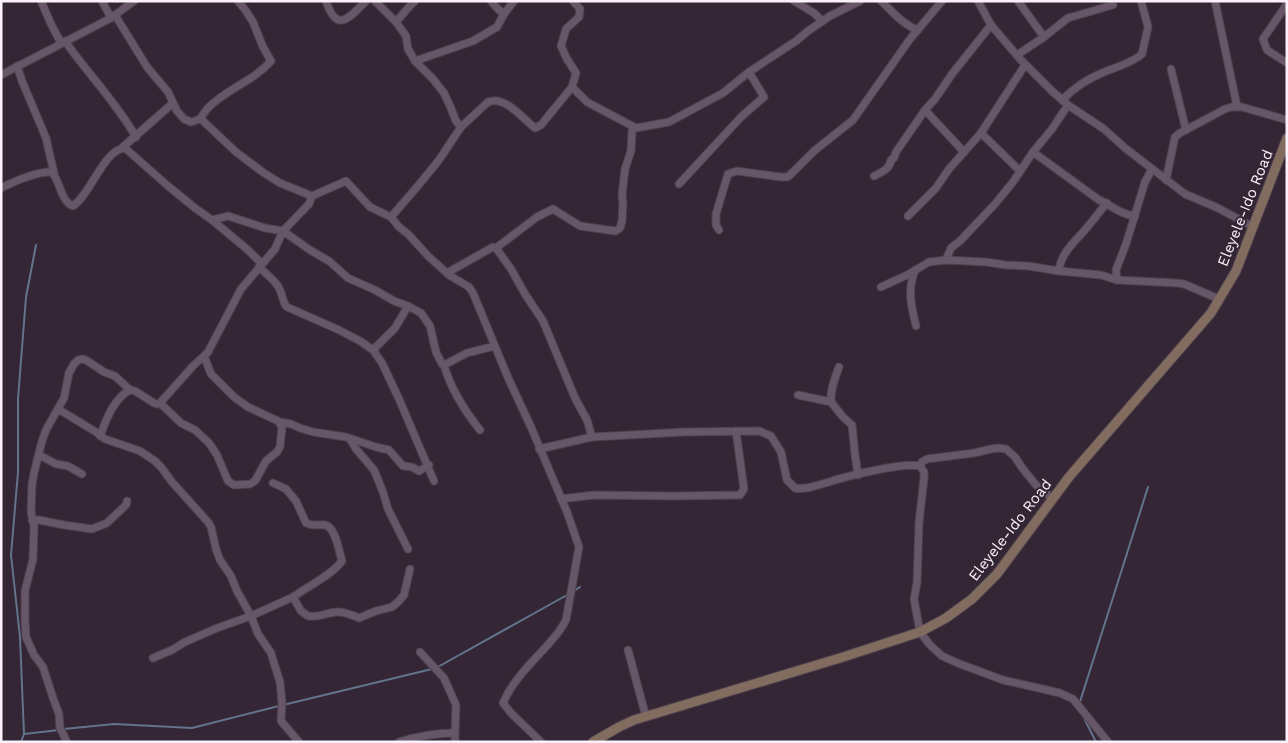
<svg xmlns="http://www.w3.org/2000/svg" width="1288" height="743" viewBox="0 0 1288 743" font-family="'Work Sans',sans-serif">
<rect width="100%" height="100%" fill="#342635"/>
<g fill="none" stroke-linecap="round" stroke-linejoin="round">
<g stroke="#62748b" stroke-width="2">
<polyline points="574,591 580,587"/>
<polyline points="436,668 567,595"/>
<polyline points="283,705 432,669"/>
<polyline points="1079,705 1148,487"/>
<polyline points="1084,718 1096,742"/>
<polyline points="64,729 114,724 192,728 279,706"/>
<polyline points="24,734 59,730"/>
<polyline points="21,742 24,734 20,637 11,555 18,472 18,399 26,297 36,245"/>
</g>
<g stroke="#4d414d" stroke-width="9">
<g id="street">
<polyline points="41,1 51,24 61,43"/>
<polyline points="102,1 111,18"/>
<path d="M326,1C337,34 349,18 366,1"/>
<polyline points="375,1 396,22 406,36 408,49 415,61 433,79 444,93 450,106 456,121 461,127"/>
<polyline points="491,1 498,9 504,14 514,1"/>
<polyline points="573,1 580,9 579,17 566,29 561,46 567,59 576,73 572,87 587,102 636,128 669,122 723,93 749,72 796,41 808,31 830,16 860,1"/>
<polyline points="794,1 814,13 822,21"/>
<path d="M881,1C892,11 903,25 918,30"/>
<polyline points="978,1 991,25 1020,59 1052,91 1068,105 1104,129 1125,148 1185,194 1218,208 1253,227"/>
<polyline points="1018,1 1044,37"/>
<polyline points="1215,1 1237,106"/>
<polyline points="1287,4 1263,39 1267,50 1287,63"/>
<path d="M115,15L147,67L168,92L177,111L184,119L191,122C205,118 199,118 208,108C226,89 254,81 271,61L263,47L253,22L246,11L238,1"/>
<polyline points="396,22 408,8 415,1"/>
<path d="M65,41C88,74 116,102 136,137"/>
<polyline points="1017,55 1044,37 1068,18 1113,5"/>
<polyline points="415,61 473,41 497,27 504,14"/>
<polyline points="17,66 22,81 46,138 54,173"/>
<polyline points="1171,69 1186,130"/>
<polyline points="1,75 111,18 134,1"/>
<path d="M1062,100C1073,89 1087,79 1102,73C1115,67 1131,64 1142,54L1148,27L1141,1"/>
<polyline points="925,110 964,152"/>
<polyline points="201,119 236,152 264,173 280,183 312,196"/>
<polyline points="981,133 1020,171"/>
<polyline points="123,147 173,103"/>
<path d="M1033,152L1099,200C1113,206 1119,214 1135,216"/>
<polyline points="1152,169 1145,182 1126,244 1116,270 1117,280 1177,283 1184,284 1219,299"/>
<path d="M874,176C882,172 890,169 891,160L894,158L896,152L925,110L935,99L952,74L991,25"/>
<polyline points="1166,180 1175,137 1180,133 1225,109 1232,107 1242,107 1287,120"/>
<polyline points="679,184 742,116 764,97 749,72"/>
<path d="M1,188C15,181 37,171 52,172C60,181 61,202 73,206C91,194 104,149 125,148L168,186L195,208L212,220L248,250L262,264"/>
<path d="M1107,203C1099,212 1092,222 1084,231C1073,243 1060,255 1059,271L1101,275L1117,280"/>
<polyline points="908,216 936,188 949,169 981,133 1025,65"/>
<path d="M391,217L417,187L439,160L461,127L488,102C505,95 523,119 535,128L541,125L572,87"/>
<path d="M212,220L228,216L265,228L283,231L309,204L312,196L346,181L370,207L391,217L399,227L408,234L428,256L449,275L469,287L473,293L509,380L531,427L567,512L579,547L566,620C561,631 552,640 544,649C529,665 512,682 503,703L511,713L541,742"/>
<polyline points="719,230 716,225 716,214 728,174 737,171 781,177 787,177 790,175 814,151 853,120 910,39 942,1"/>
<polyline points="496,248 537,217 553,209 580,226 608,230 616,231 620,228 622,221 623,204 622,195 625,169 631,151 632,131 633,127"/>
<polyline points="946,260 951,248 960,241 995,204 1013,182 1033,152 1052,129 1068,105"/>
<path d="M259,267C266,274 275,280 279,288C283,295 282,302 287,307L339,330L360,341L373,350L382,363L399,399L434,481"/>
<path d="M915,270C907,290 911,305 916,326"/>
<polyline points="447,273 493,247 496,248 511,269 525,294 543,321 575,398 587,420 592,437"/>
<polyline points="881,287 907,275 929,262 946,260 986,262 1006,265 1028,266 1059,271"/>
<polyline points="373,350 395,328 408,306"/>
<polyline points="204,356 193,366 160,403 181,423 195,430 209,443 217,455 228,481 234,485 250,484 255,481 266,461 277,452 280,447 282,427 278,421 248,407 234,397 211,374 204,356 208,352 241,289 275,249 283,231 310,250 329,261 348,278 375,290 394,301 408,306 421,313 430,326 436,352 442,364 446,364 467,353 495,346"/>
<path d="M444,365C451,390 464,410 480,430"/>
<polyline points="798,395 831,402 843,417 852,425 855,455 858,475"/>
<path d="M831,402C830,390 835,378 839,367"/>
<polyline points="58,409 96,432 105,439 140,451 155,461 161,467 172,482 208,522 211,527 216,549 220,560 231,576 237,591 251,616 258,634 271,653 274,663 280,682 282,703 281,721 299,742"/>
<polyline points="280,422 291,424 300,428 313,432 346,437 376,447 389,450 403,466 412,467 419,471 429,465"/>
<path d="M100,436C106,420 114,398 130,390"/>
<polyline points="350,439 356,449 374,470 383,492 388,509 408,549"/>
<path d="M539,449L592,437L685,432L759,431L771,436L781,452L787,480L795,488C806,490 818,485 829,482C847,476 904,462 920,466L924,472V478L919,523L917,583L914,599L920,632L930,645L942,656L960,664L1003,680L1060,693L1073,699L1108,742"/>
<polyline points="38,457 43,457 56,464 68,466 82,474"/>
<polyline points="920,466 922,462 927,459 974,453 991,449 998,448 1006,449 1015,457 1023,469 1036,485 1053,499"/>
<path d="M273,483L286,489L296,501L306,523C314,527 317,524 325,525C336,527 339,552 342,561C333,574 307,587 293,597L301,611L308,616C318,618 326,613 336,612C344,611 352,615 359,618L376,611L392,607L399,601L404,595L410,569"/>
<polyline points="561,499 594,495 673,496 740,495 744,489 736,431"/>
<polyline points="32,520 39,520 64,525 92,529 107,523 126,505 127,501"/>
<polyline points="628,650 646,717"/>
<polyline points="420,652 444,678 456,705 455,733"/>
<polyline points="153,658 172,650 185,642 217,628 251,616 293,597"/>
<polyline points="67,742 60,728 59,714 53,698 43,667 34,655 26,637 25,620 25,591 33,559 34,526 31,512 32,485 34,473 42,441 46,430 64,398 69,373 74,364 78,360 83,359 86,360 104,372 115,376 130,390 135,391 154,403 157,404 160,403"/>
<path d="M399,742C418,736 436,733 455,733V742"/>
</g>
</g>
<g stroke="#4d414d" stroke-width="11">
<polyline id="secondary" points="593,742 619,727 634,720 840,658 920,632 946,618 972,599 997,574 1069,477 1211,313 1236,271 1287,138"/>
</g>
<use href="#street" stroke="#665667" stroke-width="7"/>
<use href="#secondary" stroke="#816c5f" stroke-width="9"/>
</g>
<g text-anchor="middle" stroke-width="4" stroke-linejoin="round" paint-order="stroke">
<g font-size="15" fill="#fbf1fb" stroke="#342635">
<text transform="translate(1245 208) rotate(-68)" y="5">Eleyele-Ido Road</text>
<text transform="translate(1010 530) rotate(-52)" y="5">Eleyele-Ido Road</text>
</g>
</g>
<rect width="1288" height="743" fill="none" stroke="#fbf1fb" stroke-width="5"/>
</svg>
